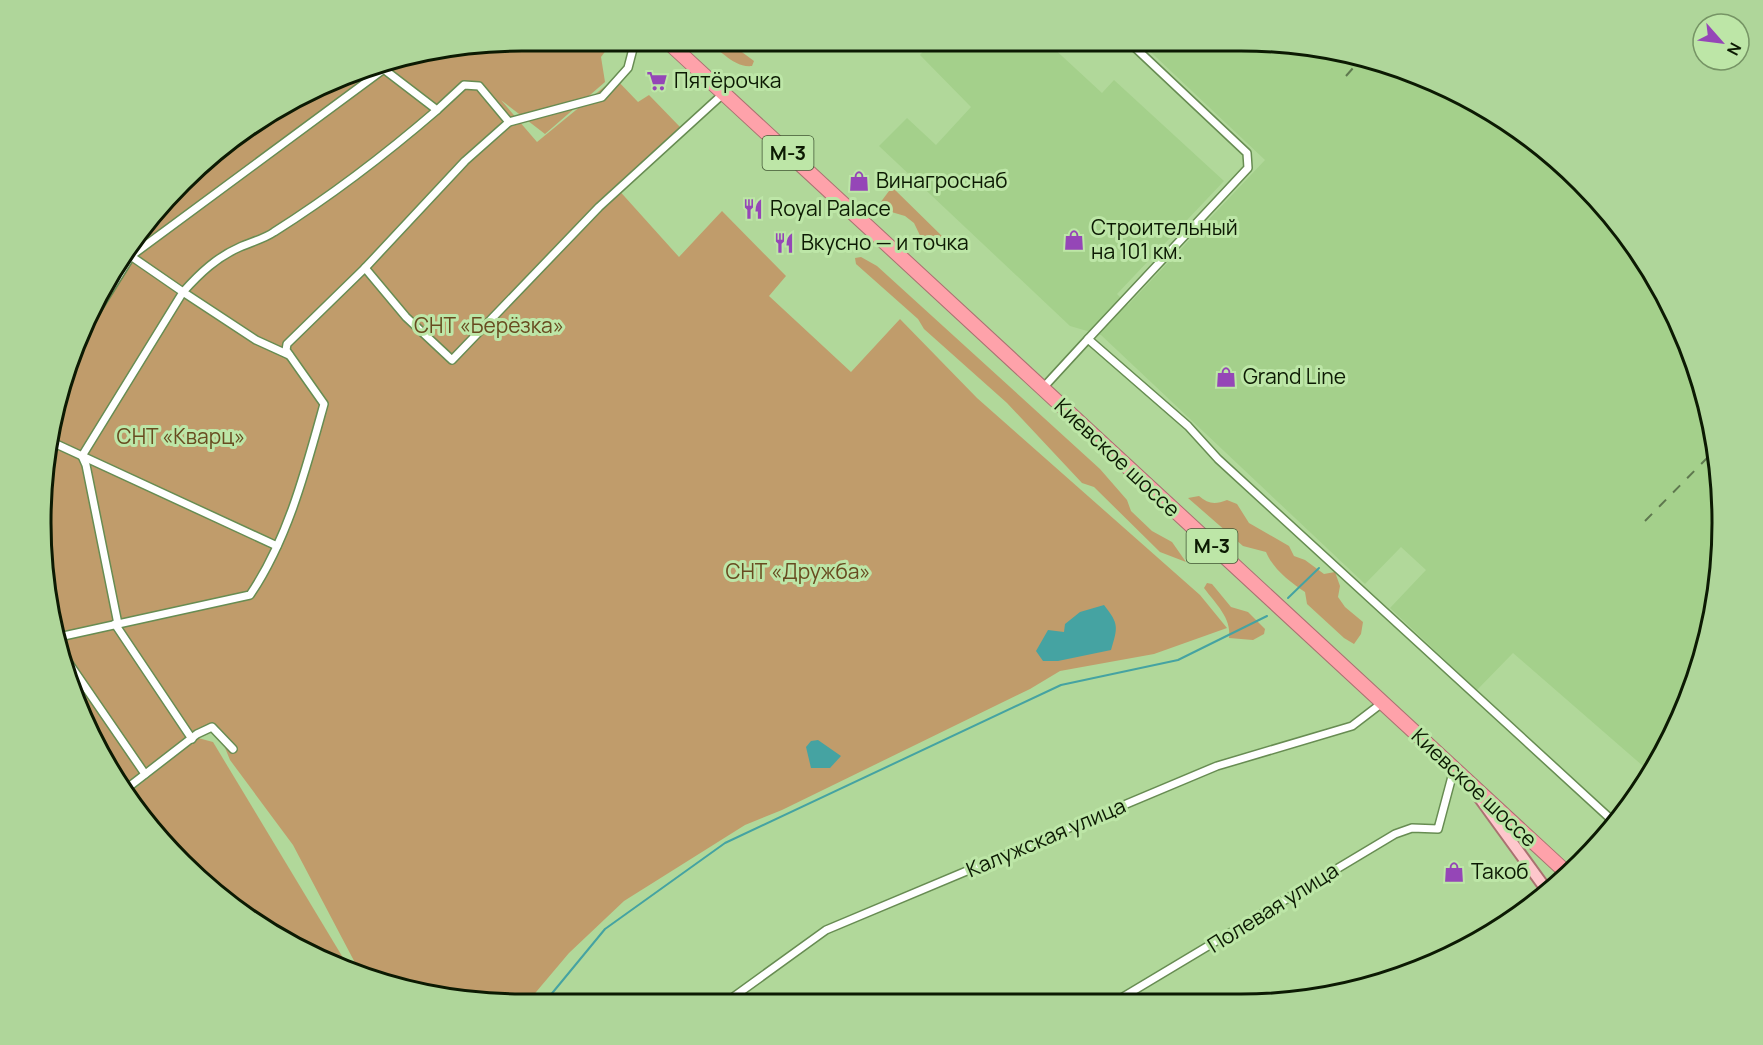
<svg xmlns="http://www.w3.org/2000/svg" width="1763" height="1045" viewBox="0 0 1763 1045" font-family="Manrope,sans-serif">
<rect width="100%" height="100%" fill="#b1d89a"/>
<polygon fill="#a4d08b" points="922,41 1050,41 1049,44 1102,93 1114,80 1224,181 1117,294 1128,305 1265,160 1139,41 1272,42 1396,66 1509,122 1582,182 1641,255 1686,338 1713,429 1722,523 1713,617 1686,707 1651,773 1513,653 1477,690 1390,608 1426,570 1401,547 1365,584 1101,335 1070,326 879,146 907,118 936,145 971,107 920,55 927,47"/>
<g fill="#c09c6b">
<polygon points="523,41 613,41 601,57 605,82 545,134 501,100 537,142 615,78 638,102 649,95 681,128 616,187 679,257 722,211 786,276 769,296 851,372 900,319 977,398 1200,595 1227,628 1154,654 1060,671 1030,689 782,810 745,825 624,901 569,953 531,998 514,1003 491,1003 362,976 293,845 230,760 217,728 199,736 127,792 66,677 41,522 66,368 122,254 229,140 368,66"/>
<path d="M702,41H727L754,61L752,66C731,68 720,46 702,41Z"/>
<polygon points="892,187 945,239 934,243 933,249 928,252 914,223 905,216 888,211 880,203"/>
<polygon points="861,257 877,266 1100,469 1127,500 1131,511 1152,531 1172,542 1186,562 1160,552 1094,487 1082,483 1007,403 924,329 918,319 856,264 855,258"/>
<path d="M1199,496C1208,504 1215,505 1227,500L1237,504L1249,523L1289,546L1294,556L1305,560L1324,574L1335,572L1340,586L1338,597L1345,607L1363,622L1361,634L1354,644L1344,638L1307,604L1305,592C1290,582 1273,569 1266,552L1243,546L1188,498Z"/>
<path d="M1207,583L1212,584L1231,607L1248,612L1265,629L1264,634L1253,640L1229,638C1232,618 1215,603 1204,588Z"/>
<polygon points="198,738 213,742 351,971 254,923 140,816 128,794"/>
</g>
<g fill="#45a3a2">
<path d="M1104,605C1119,624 1118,627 1111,650L1058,661H1043L1036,651L1048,630L1064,632L1065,624L1080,612Z"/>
<polygon points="818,740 841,756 830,768 811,768 806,747 811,741"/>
</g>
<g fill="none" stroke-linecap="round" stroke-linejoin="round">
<g stroke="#45a3a2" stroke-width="2">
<polyline points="1288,598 1319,568"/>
<polyline points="544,1003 605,929 725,843 1061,685 1178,660 1267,616"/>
</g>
<g stroke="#678c52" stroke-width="10">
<g id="street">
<polyline points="377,64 437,110 464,85 479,86 509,122"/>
<polyline points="365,268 465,161 509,122 602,97 628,68 635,41"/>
<polyline points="86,328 131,256 384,69"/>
<polyline points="1088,339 1248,168 1247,153 1128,41"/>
<path d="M289,355L256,340L183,292C200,273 217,257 240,247C251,242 264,239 274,232C331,196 386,154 437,110"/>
<polyline points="1042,389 1088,339 1188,426 1218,459 1614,822"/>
<polyline points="54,443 277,546"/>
<polyline points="115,624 192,739"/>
<polyline points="118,624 86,465 82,456 183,292 125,252"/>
<path d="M59,637L250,595C288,539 306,469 324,404L286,350L287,344L365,268L406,317L452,360L599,207L724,93"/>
<polyline points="62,653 145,774"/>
<polyline points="126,789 197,734 212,727 233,749"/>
<polyline points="725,1003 826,930 1217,766 1352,726 1382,703"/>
<polyline points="1113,1003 1395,834 1412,828 1438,829 1454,769"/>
</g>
</g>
<g stroke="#a97270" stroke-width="14">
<polyline id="primary" points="1479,797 1548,892"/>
</g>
<g stroke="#a97270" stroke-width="16">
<polyline id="highway" points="667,41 1568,874"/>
</g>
<use href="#street" stroke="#fff" stroke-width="7"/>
<use href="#primary" stroke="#fec7cc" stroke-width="10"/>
<use href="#highway" stroke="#fea2aa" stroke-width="14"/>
<g stroke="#5e784e" stroke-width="2" stroke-dasharray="10 10" stroke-linecap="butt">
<polyline points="1346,76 1361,59"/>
<polyline points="1645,521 1715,450"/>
</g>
</g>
<defs>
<g id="supermarket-bare" transform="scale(1.62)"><path d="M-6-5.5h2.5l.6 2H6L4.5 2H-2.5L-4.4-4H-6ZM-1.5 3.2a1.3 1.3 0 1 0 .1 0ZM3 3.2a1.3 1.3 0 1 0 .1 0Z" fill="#9546b7" stroke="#bde6a7" stroke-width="2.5" paint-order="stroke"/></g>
<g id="shop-bare" transform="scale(1.62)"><path d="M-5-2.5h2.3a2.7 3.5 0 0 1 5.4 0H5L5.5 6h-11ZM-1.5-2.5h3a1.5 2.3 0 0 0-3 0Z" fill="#9546b7" stroke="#bde6a7" stroke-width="2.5" paint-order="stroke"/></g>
<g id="restaurant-bare" transform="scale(1.62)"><path d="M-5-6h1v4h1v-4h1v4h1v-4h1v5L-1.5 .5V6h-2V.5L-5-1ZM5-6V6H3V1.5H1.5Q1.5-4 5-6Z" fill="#9546b7" stroke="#bde6a7" stroke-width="2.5" paint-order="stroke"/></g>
</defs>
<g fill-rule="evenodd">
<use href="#supermarket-bare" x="657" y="81"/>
<use href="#shop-bare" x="859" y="181"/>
<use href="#restaurant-bare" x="753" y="209"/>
<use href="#shop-bare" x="1074" y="240"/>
<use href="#restaurant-bare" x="784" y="243"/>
<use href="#shop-bare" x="1226" y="377"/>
<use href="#shop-bare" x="1454" y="872"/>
</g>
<g text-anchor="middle" stroke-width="6" stroke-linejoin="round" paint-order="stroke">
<g fill="#bde6a7" stroke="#415734" stroke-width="1.5">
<rect x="762.5" y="136" width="51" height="34" rx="4.5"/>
<rect x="1186.5" y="529" width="51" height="34" rx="4.5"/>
</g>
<g font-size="20" font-weight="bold" fill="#0c1a03">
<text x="788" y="160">М-3</text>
<text x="1212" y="553">М-3</text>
</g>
<g font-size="21" fill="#0c1a03" stroke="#bde6a7" text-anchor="start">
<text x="674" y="88">Пятёрочка</text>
<text x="876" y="188">Винагроснаб</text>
<text x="770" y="216">Royal Palace</text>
<text x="1091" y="235">Строительный<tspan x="1091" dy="24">на 101 км.</tspan></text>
<text x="801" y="250">Вкусно — и точка</text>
<text x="1243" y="384">Grand Line</text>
<text x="1471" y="879">Такоб</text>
</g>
<g font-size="21" fill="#684b20" stroke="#bde6a7">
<text x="489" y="333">СНТ «Берёзка»</text>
<text x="181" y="444">СНТ «Кварц»</text>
<text x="798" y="579">СНТ «Дружба»</text>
</g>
<g font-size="21" fill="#0c1a03" stroke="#bde6a7">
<text transform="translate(1117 458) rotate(43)" y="7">Киевское шоссе</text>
<text transform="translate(1474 788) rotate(43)" y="7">Киевское шоссе</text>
<text transform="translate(1046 838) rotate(-23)" y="7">Калужская улица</text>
<text transform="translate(1273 908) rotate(-32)" y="7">Полевая улица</text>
</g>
</g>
<path d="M0 0H1763V1045H0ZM522 51H1241A471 471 0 0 1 1712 522V523A471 471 0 0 1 1241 994H522A471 471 0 0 1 51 523V522A471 471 0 0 1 522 51Z" fill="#afd69a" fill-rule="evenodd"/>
<path fill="none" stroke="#0c1a03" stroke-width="3" d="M522 51H1241A471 471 0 0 1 1712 522V523A471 471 0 0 1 1241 994H522A471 471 0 0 1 51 523V522A471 471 0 0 1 522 51Z"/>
<g transform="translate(1721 42) rotate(118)"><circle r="28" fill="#bde6a7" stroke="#769465" stroke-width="1.5"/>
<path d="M0-4.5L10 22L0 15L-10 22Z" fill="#9546b7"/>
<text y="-9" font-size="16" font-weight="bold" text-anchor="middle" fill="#0c1a03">N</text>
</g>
</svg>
